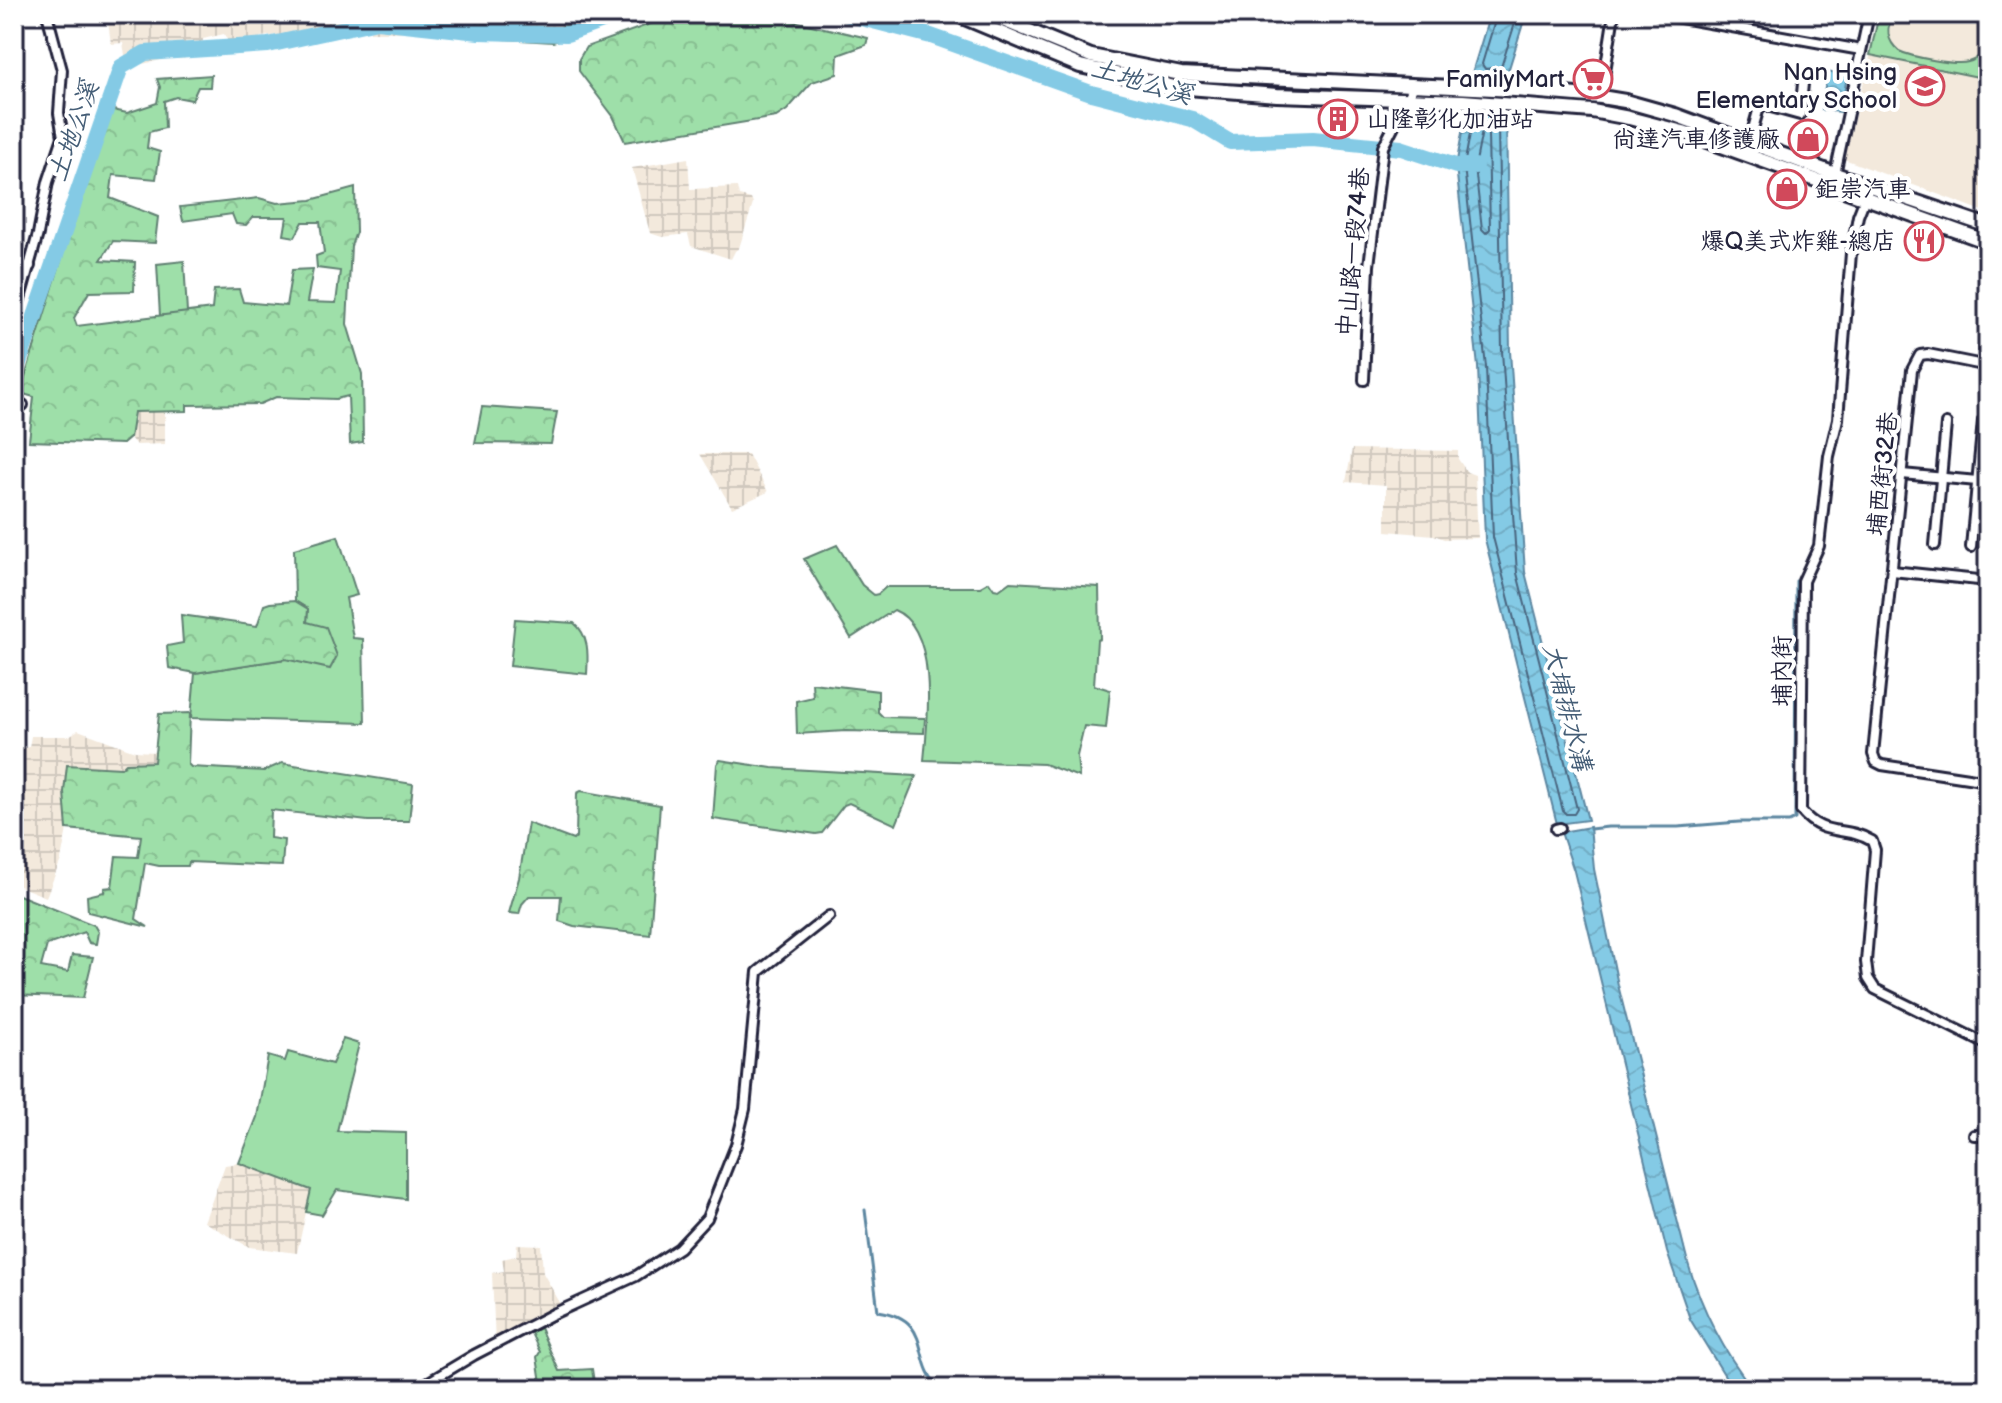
<svg xmlns="http://www.w3.org/2000/svg" width="2002" height="1403" viewBox="0 0 2002 1403" font-family="'Balsamiq Sans','LXGW WenKai TC',sans-serif">
<defs>
<pattern id="industrial-grid" width="8" height="8" patternUnits="userSpaceOnUse" patternTransform="scale(2)"><rect width="8" height="8" fill="#f3e9dc"/><path d="M0 4h8M4 0v8" fill="none" stroke="#d0c8be"/></pattern>
<pattern id="forest-crowns" width="20" height="18" patternUnits="userSpaceOnUse" patternTransform="scale(2)"><rect width="20" height="18" fill="#9edfa9"/><path d="M2 6a3 3 0 1 1 6 0M12 15a3 3 0 1 1 6 0" fill="none" stroke="#88bf92"/></pattern>
<pattern id="water-waves" width="16" height="10" patternUnits="userSpaceOnUse" patternTransform="scale(2)"><rect width="16" height="10" fill="#84cae5"/><path d="M0 5q4-4 8 0t8 0" fill="none" stroke="#72adc5"/></pattern>
</defs>
<rect width="100%" height="100%" fill="#fff"/>
<filter id="ink" filterUnits="userSpaceOnUse"><feTurbulence type="fractalNoise" baseFrequency=".0125" numOctaves="2"/><feDisplacementMap in="SourceGraphic" scale="16" xChannelSelector="R" yChannelSelector="G"/><feConvolveMatrix kernelMatrix="1 2 1 2 8 2 1 2 1" color-interpolation-filters="sRGB"/></filter>
<g filter="url(#ink)">
<polygon fill="#f3e9dc" points="1881,14 1988,14 1988,213 1844,159"/>
<g fill="url(#industrial-grid)">
<polygon points="107,14 349,14 349,19 308,32 260,37 260,44 232,49 224,34 203,39 202,56 178,59 173,43 160,46 162,60 127,67 123,43 111,44"/>
<polygon points="369,14 573,14 572,24 556,28 500,30 480,21 461,32 370,32"/>
<polygon points="688,158 690,189 737,187 739,196 751,199 753,204 739,248 735,251 731,259 691,246 688,234 662,237 650,233 632,168"/>
<polygon points="165,411 165,444 136,445 130,438 134,412"/>
<polygon points="1352,449 1458,451 1458,459 1467,472 1475,475 1478,538 1444,539 1434,535 1386,531 1386,485 1346,482"/>
<polygon points="700,454 748,454 768,492 732,508"/>
<polygon points="78,730 135,751 155,752 155,763 126,763 121,768 64,792 67,829 61,860 46,897 14,884 15,750 29,747 31,736 69,736"/>
<polygon points="239,1163 311,1190 297,1253 249,1247 204,1222 225,1165"/>
<polygon points="517,1244 541,1245 543,1273 563,1308 495,1345 492,1273 504,1271 502,1259 516,1256"/>
</g>
<g fill="#9edfa9" stroke="#608072" stroke-width="2">
<path d="M1879,14H1894C1885,28 1887,41 1899,51C1911,57 1957,66 1968,62C1993,55 1990,23 1969,14H1988V79L1870,55Z"/>
<polygon points="184,261 187,313 160,316 157,264"/>
<polygon points="338,536 357,595 346,598 353,638 363,639 365,723 191,718 195,673 285,659 307,621 308,609 295,601 294,549"/>
<path d="M837,545L862,585L874,595L878,594L886,587H980L989,582L994,589L999,590L1010,582L1099,587L1100,639L1097,640L1094,685L1110,690L1106,728L1084,726L1077,756L1079,777L1044,764L924,760C928,721 939,628 894,610L851,638L804,559Z"/>
<path d="M515,619L574,623C590,636 588,656 587,674L510,666Z"/>
<polygon points="343,1039 359,1044 337,1131 406,1133 406,1199 337,1190 322,1215 306,1212 311,1190 239,1163 257,1117 268,1056 285,1061 288,1052 332,1064"/>
</g>
<g fill="url(#forest-crowns)" stroke="#608072" stroke-width="2">
<polygon points="573,14 637,14 553,42 485,38 461,32 480,21 500,30 556,28 571,24"/>
<polygon points="678,14 763,14 868,38 866,45 838,55 837,74 812,82 787,110 776,117 625,142 613,116 579,71 579,59 586,47"/>
<polygon points="211,75 210,87 198,87 192,100 176,97 164,101 165,128 149,132 147,148 160,152 156,179 113,175 110,198 158,217 155,243 113,241 101,260 135,262 134,291 89,292 74,318 77,326 212,309 214,290 239,289 243,302 286,306 292,270 313,269 307,302 336,303 340,271 317,268 316,256 324,253 320,222 303,222 295,237 284,235 287,217 253,217 246,225 236,224 232,214 183,221 180,207 259,198 277,203 311,200 355,188 356,232 351,246 347,324 362,374 363,442 350,444 348,396 336,399 276,397 260,404 187,405 187,411 134,412 130,438 123,444 29,441 34,397 20,393 88,174 113,110 127,113 157,103 160,87 157,79"/>
<polygon points="482,407 557,412 551,444 475,443"/>
<polygon points="295,601 308,609 307,622 326,627 337,656 330,669 285,659 195,673 169,668 167,646 183,643 181,615 257,626 264,605 270,603"/>
<polygon points="812,683 878,691 878,712 883,717 925,718 924,733 846,731 797,734 796,701 813,697"/>
<polygon points="190,713 188,764 191,767 264,771 282,763 413,784 409,821 368,821 271,810 270,838 284,840 282,866 189,862 188,866 159,866 145,863 136,919 148,927 88,912 87,896 104,892 104,888 112,887 116,856 138,857 141,836 67,829 64,792 67,765 121,768 126,763 154,762 159,714"/>
<polygon points="720,760 772,768 916,776 896,825 849,803 844,805 822,833 816,834 713,819 717,764"/>
<polygon points="581,791 660,805 650,935 574,926 559,921 561,896 529,896 522,904 519,914 509,913 519,878 528,823 573,840 576,837 577,793"/>
<polygon points="14,893 94,925 98,932 96,944 89,943 84,932 47,945 41,967 68,972 72,955 93,957 83,998 14,995"/>
<polygon points="540,1328 559,1371 592,1369 595,1389 542,1389 537,1357 540,1352 531,1333"/>
</g>
<g fill="url(#water-waves)" stroke="#5d87a1" stroke-width="2">
<polygon points="1490,14 1526,14 1506,78 1471,76"/>
<polygon points="1827,72 1847,76 1841,112 1822,110"/>
<polygon points="1466,111 1506,114 1510,351 1525,572 1588,820 1557,824 1485,539 1478,367 1456,166"/>
<path d="M1590,827L1594,869L1618,985L1688,1263C1702,1310 1723,1351 1753,1389H1733L1690,1319L1667,1252L1574,871L1561,832Z"/>
</g>
<g fill="none" stroke-linecap="round" stroke-linejoin="round">
<g stroke="#49657f" stroke-width="2">
<polyline points="1497,14 1482,64 1485,69 1501,67 1518,14"/>
<polygon points="1476,120 1495,121 1498,125 1502,351 1517,573 1577,809 1574,814 1566,814 1563,811 1493,537 1486,367 1464,166 1472,123"/>
<polygon points="1482,131 1486,131 1488,134 1490,229 1486,233 1482,229 1475,167"/>
</g>
<g stroke="#5d87a1" stroke-width="3">
<polyline points="1590,829 1608,827 1678,827 1739,822 1789,822 1795,819 1796,581"/>
<path d="M865,1210L878,1311C936,1319 909,1362 941,1389"/>
</g>
<g stroke="#84cae5" stroke-width="16">
<polyline points="846,14 931,36 1091,93 1192,119 1230,142 1313,139 1401,148 1456,166 1475,166"/>
<polyline points="14,377 121,67 145,53 268,45 377,21 479,32 567,34 622,14"/>
</g>
<g stroke="#22223b" stroke-width="14">
<g id="street">
<polyline points="1658,14 1861,50"/>
<polyline points="1601,97 1614,14"/>
<polyline points="1749,143 1760,104 1800,115 1804,73"/>
<polyline points="1835,174 1869,14"/>
<path d="M1867,193L1858,216L1851,253L1838,419L1829,456L1819,546L1803,581L1801,811C1825,839 1843,824 1872,841L1875,850L1866,962L1868,978L1875,989L1988,1045"/>
<polyline points="14,267 30,266"/>
<polyline points="14,320 38,234 48,182 63,137 59,113 62,70 47,14"/>
<polyline points="1988,366 1928,354 1920,355 1912,370 1873,754 1876,762 1882,765 1988,781"/>
<polyline points="1364,380 1369,266 1383,147 1414,86"/>
<polyline points="14,401 23,405"/>
<polyline points="1902,474 1988,482"/>
<polyline points="1935,545 1946,424"/>
<polyline points="1971,547 1983,421"/>
<polyline points="1892,571 1988,581"/>
<polyline points="1556,829 1560,828"/>
<polyline points="1974,1135 1988,1135"/>
<polyline points="417,1389 474,1355 553,1314 636,1276 679,1248 707,1218 736,1145 745,1109 758,972 829,916"/>
</g>
</g>
<g stroke="#22223b" stroke-width="18">
<g id="primary">
<polyline points="955,14 1080,66 1175,87 1277,95 1463,101 1592,111 1629,118 1683,132 1988,242"/>
<polyline points="988,14 1091,56 1181,74 1515,90 1601,97 1625,101 1675,115 1835,174 1988,226"/>
</g>
</g>
<use href="#street" stroke="#fff" stroke-width="8"/>
<use href="#primary" stroke="#fff" stroke-width="12"/>
</g>
</g>
<defs>
<g id="supermarket-ring" transform="scale(2)"><circle r="9.5" fill="#fff" stroke="#d1495b" stroke-width="1.5"/><path d="M-6-5.5h2.5l.6 2H6L4.5 2H-2.5L-4.4-4H-6ZM-1.5 3.2a1.3 1.3 0 1 0 .1 0ZM3 3.2a1.3 1.3 0 1 0 .1 0Z" fill="#d1495b"/></g>
<g id="school-ring" transform="scale(2)"><circle r="9.5" fill="#fff" stroke="#d1495b" stroke-width="1.5"/><path d="M0-5L7-2L0 1L-7-2ZM-4 1L0 2.5L4 1V4Q0 6-4 4Z" fill="#d1495b"/></g>
<g id="building-ring" transform="scale(2)"><circle r="9.5" fill="#fff" stroke="#d1495b" stroke-width="1.5"/><path d="M-4-6H4V6H1V3H-1V6H-4ZM-2.5-4.3h1.7v1.8h-1.7ZM.8-4.3h1.7v1.8H.8ZM-2.5-1h1.7V.8h-1.7ZM.8-1h1.7V.8H.8Z" fill="#d1495b"/></g>
<g id="shop-ring" transform="scale(2)"><circle r="9.5" fill="#fff" stroke="#d1495b" stroke-width="1.5"/><path d="M-5-2.5h2.3a2.7 3.5 0 0 1 5.4 0H5L5.5 6h-11ZM-1.5-2.5h3a1.5 2.3 0 0 0-3 0Z" fill="#d1495b"/></g>
<g id="restaurant-ring" transform="scale(2)"><circle r="9.5" fill="#fff" stroke="#d1495b" stroke-width="1.5"/><path d="M-5-6h1v4h1v-4h1v4h1v-4h1v5L-1.5 .5V6h-2V.5L-5-1ZM5-6V6H3V1.5H1.5Q1.5-4 5-6Z" fill="#d1495b"/></g>
</defs>
<g fill-rule="evenodd">
<use href="#supermarket-ring" x="1593" y="79"/>
<use href="#school-ring" x="1925" y="86"/>
<use href="#building-ring" x="1338" y="119"/>
<use href="#shop-ring" x="1808" y="139"/>
<use href="#shop-ring" x="1787" y="189"/>
<use href="#restaurant-ring" x="1924" y="241"/>
</g>
<g text-anchor="middle" stroke-width="8" stroke-linejoin="round" paint-order="stroke">
<g font-size="24" fill="#22223b" stroke="#fff" text-anchor="end">
<text x="1897" y="80">Nan Hsing<tspan x="1897" dy="28">Elementary School</tspan></text>
<text x="1565" y="87">FamilyMart</text>
<text x="1366" y="127" text-anchor="start">山隆彰化加油站</text>
<text x="1780" y="147">尚達汽車修護廠</text>
<text x="1815" y="197" text-anchor="start">鉅崇汽車</text>
<text x="1896" y="249">爆Q美式炸雞-總店</text>
</g>
<g font-size="24" fill="#22223b" stroke="#fff">
<text transform="translate(1353 252) rotate(-85)" y="8">中山路一段74巷</text>
<text transform="translate(1882 474) rotate(-84)" y="8">埔西街32巷</text>
<text transform="translate(1782 671) rotate(-90)" y="8">埔內街</text>
</g>
<g font-size="26" font-style="italic" fill="#445d76" stroke="#fff">
<text transform="translate(1142 81) rotate(16)" y="9">土地公溪</text>
<text transform="translate(73 131) rotate(-71)" y="9">土地公溪</text>
<text transform="translate(1568 707) rotate(76)" y="9">大埔排水溝</text>
</g>
</g>
<rect width="2002" height="1403" fill="none" stroke="#fff" stroke-width="48"/>
<rect x="24" y="24" width="1954" height="1355" fill="none" stroke="#22223b" stroke-width="3" filter="url(#ink)"/>
</svg>
